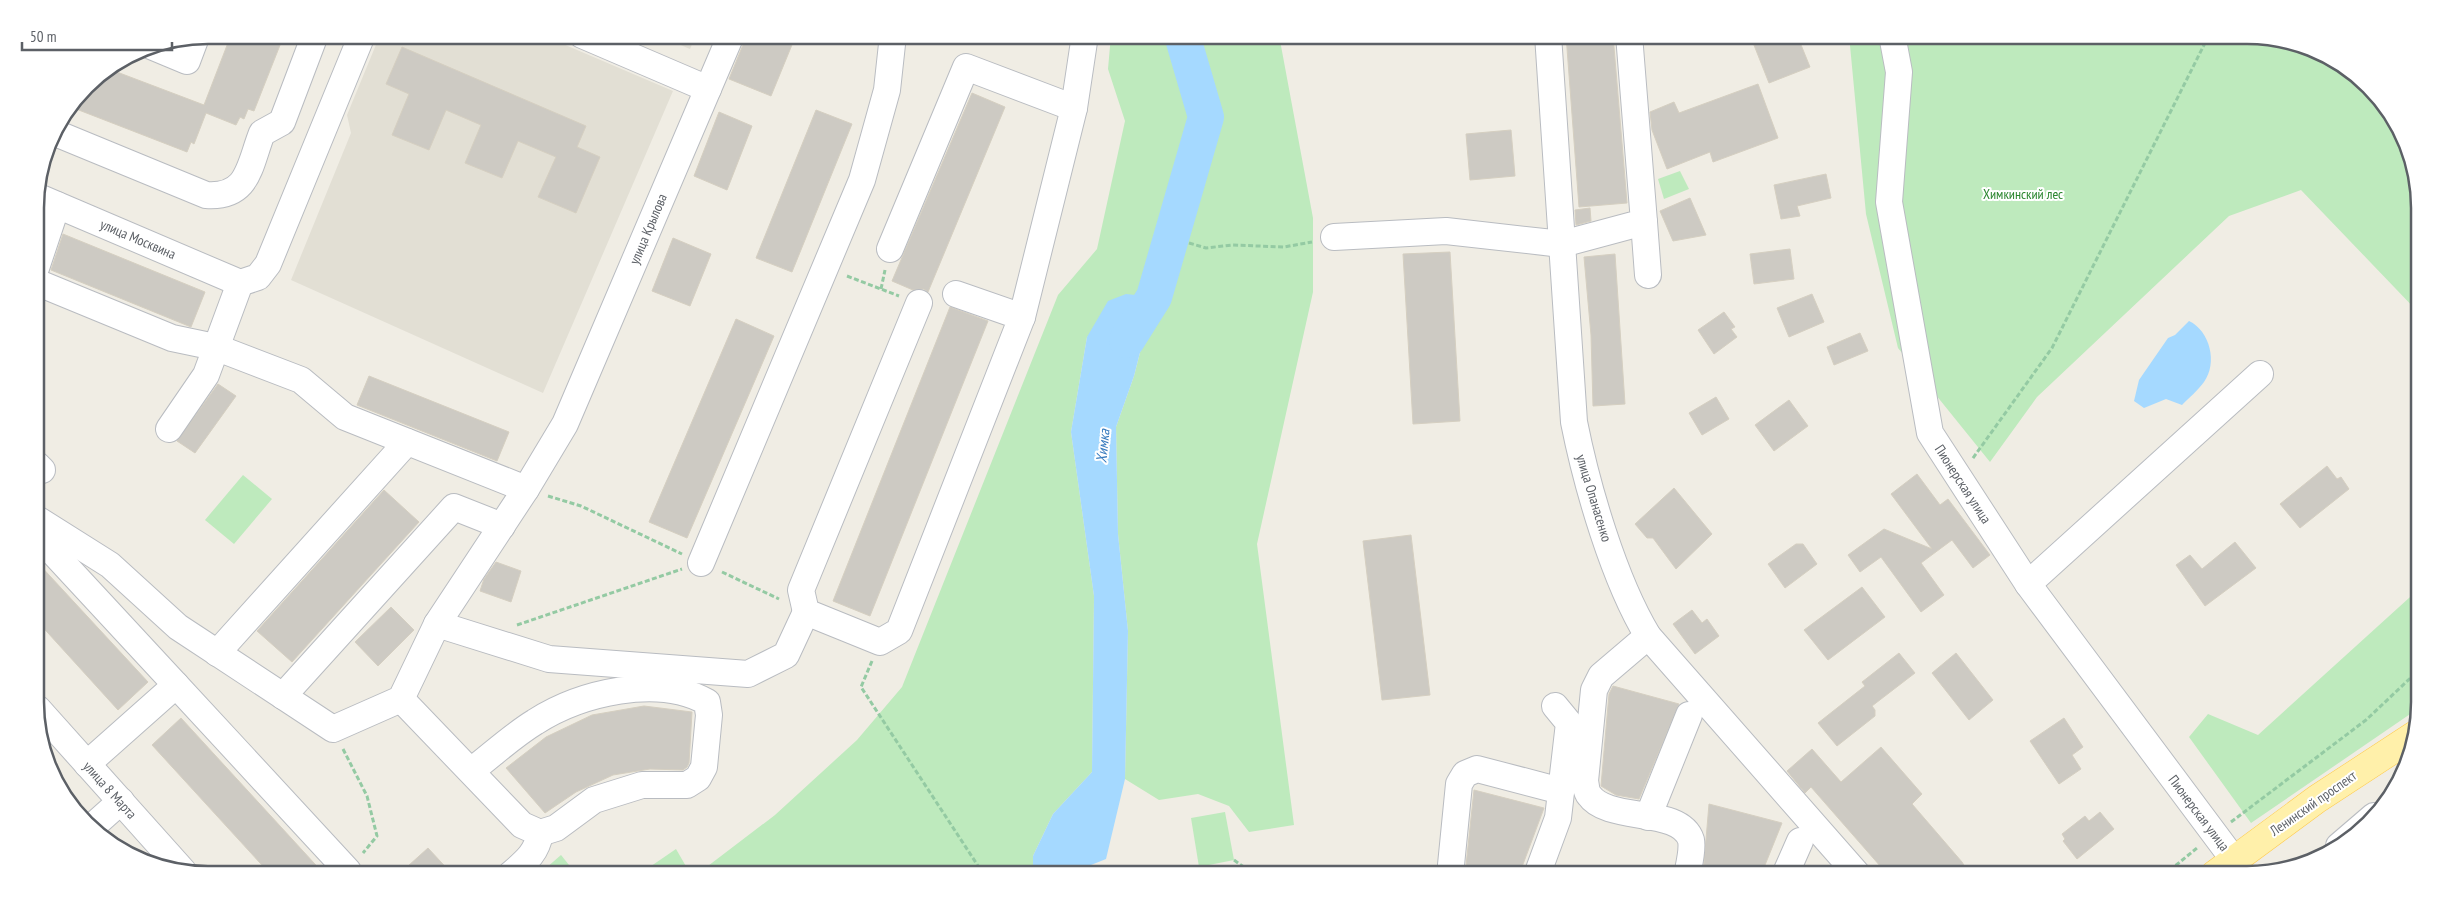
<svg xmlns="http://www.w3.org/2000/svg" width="2455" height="910" viewBox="0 0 2455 910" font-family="'PT Sans Narrow',sans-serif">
<rect width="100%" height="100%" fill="#f0ede4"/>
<g fill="#e2dfd4">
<polygon points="380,35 542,35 673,91 543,393 291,280 351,133 347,115"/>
<polygon points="657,35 696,35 690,49"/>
</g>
<g fill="#beeabd">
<polygon points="1111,35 1279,35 1313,218 1313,292 1257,544 1294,825 1249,832 1229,806 1198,794 1159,800 1125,779 1128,631 1118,534 1116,427 1134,376 1154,298 1087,337 1071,432 1094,596 1092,772 1053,814 1033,856 1033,875 707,875 704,869 775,815 857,740 902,687 1058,295 1097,249 1125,121 1108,69"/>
<polygon points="1849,35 2247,35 2302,44 2377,94 2402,132 2418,185 2419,313 2301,190 2229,216 2037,397 1990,462 1898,348 1866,214"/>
<polygon points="1680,171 1689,189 1664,199 1658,179"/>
<polygon points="243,475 272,499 234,544 205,520"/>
<polygon points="2420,588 2419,708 2251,823 2189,737 2208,714 2258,735"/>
<polygon points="1225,812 1234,860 1199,867 1191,818"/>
<polygon points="676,849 691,875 638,875"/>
<polygon points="561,855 577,875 538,875"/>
</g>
<g fill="#a5d9ff">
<polygon points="1126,294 1154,297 1134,376 1116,427 1118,534 1128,631 1125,779 1106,859 1091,865 1083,875 1033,875 1033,856 1053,814 1092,772 1094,596 1071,432 1087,337 1108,301"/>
<path d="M2189,321C2210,331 2218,363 2204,382C2198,390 2189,398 2182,405L2166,399L2144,408L2134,401L2139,380L2168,338L2175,335Z"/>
</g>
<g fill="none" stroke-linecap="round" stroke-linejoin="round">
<polyline stroke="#a5d9ff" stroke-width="36" points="1127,340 1154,297 1206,117 1182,35"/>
</g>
<g fill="#cdcac3" stroke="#d5cfc1">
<polygon points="231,35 284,35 254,111 248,109 244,119 240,117 236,125 206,113 194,144 191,142 187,152 71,107 94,78 109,69 204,105"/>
<polygon points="747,35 796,35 771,96 729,79"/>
<polygon points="1566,35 1613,35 1627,203 1579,207"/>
<polygon points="1750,35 1797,35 1810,67 1769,83"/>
<polygon points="402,47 586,126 577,147 600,157 576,213 538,197 556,157 518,141 502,178 465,163 481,125 446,110 429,150 392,135 409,94 386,84"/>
<polygon points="1758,84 1778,138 1713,162 1710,152 1667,169 1652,130 1650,112 1674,102 1679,113"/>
<polygon points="972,93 1005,107 928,292 924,289 913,290 892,281"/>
<polygon points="816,110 852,124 792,272 756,258"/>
<polygon points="719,112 752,126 727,190 694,176"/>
<polygon points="1511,130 1515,176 1470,180 1466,134"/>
<polygon points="1826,174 1831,198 1797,206 1800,216 1781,219 1774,185"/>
<polygon points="1690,198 1706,235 1673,241 1660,211"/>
<polygon points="1590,208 1591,221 1576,225 1575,210"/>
<polygon points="63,234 205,292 191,327 51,270"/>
<polygon points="673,238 711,254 690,306 652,291"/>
<polygon points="1790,249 1794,279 1754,284 1750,254"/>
<polygon points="1450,252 1460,421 1413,424 1403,254"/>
<polygon points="1615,254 1625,404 1593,406 1591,335 1584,257"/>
<polygon points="1812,294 1824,322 1789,337 1777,308"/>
<polygon points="950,307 988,321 870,616 833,601"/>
<polygon points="1724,312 1735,327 1731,329 1737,337 1714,354 1698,330"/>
<polygon points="736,319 774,336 687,538 649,522"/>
<polygon points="1860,333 1868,351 1834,365 1827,347"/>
<polygon points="369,376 509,432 497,461 357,405"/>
<polygon points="218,384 236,396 195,453 177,441"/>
<polygon points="1716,397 1729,419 1702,435 1689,413"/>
<polygon points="1789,400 1808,426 1774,451 1755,425"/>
<polygon points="2327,466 2337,479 2341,477 2349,489 2300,528 2280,504"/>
<polygon points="1917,474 1940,505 1948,499 1990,555 1973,568 1952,540 1921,563 1944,595 1921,612 1881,557 1860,572 1848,555 1884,529 1932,549 1891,494"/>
<polygon points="1674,488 1712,534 1676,569 1653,538 1647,538 1635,524"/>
<polygon points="384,490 419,522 292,662 257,631"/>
<polygon points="1411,535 1430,695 1382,700 1363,541"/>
<polygon points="2235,542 2256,568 2205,606 2176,565 2190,555 2202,569"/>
<polygon points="1796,544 1803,544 1817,564 1785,588 1768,564"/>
<polygon points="37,562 148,682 118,710 38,622"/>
<polygon points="496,562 521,571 511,602 480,591 484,579"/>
<polygon points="1862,587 1885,617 1828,660 1804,630"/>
<polygon points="391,607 414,630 378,666 355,642"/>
<polygon points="1692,610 1702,623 1707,619 1719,636 1695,654 1673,624"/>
<polygon points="1899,653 1915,673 1872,706 1875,710 1875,716 1837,746 1818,723 1865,686 1862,682"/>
<polygon points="1956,653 1993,700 1969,720 1932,673"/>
<polygon points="1613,686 1679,704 1639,799 1616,795 1601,786 1609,694"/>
<polygon points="644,706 692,712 689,763 687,767 683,770 650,769 613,775 576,792 545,813 506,768 546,737 592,715"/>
<polygon points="181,718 325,875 271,875 152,745"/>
<polygon points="2064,718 2083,747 2072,755 2081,769 2059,784 2030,741"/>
<polygon points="1881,747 1922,794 1912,804 1962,862 1970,875 1888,875 1811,787 1805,793 1787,771 1812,749 1841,782"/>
<polygon points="1474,790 1544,808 1519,875 1465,875"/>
<polygon points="1709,804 1782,823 1761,875 1703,875"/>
<polygon points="2100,812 2114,829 2077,859 2063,841 2065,839 2062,834 2085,816 2089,821"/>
<polygon points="428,848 453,875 398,875"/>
</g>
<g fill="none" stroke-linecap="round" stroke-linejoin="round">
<g stroke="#b9bcc1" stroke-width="28">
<g id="minor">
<polyline points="582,35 708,89"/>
<path d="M1548,35L1574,422C1587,487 1614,580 1648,636L1858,875"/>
<polyline points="1892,35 1899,72 1889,202 1930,433 2028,584 2234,860"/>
<polyline points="151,46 187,61 196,37"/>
<path d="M53,132L206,195C249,198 249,166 262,133L282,122L315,35"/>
<polyline points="36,196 240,283"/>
<polyline points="1644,222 1648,275"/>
<polyline points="1334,237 1446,231 1562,244 1644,222 1629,35"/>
<polyline points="890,249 966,67 1074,108"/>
<polyline points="36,268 57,205"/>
<polyline points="36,282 172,338 215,347 301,380 345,417 526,489"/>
<polyline points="919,303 801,590 806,612 880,642 899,631 1022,317 956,294"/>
<polyline points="1022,317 1074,108 1085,35"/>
<polyline points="169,429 206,375 240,283 258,277 268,264 362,35"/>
<polyline points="37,465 42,470"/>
<polyline points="37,519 110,565 178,627 333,729 401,699 437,624 526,489 565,424 731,35"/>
<polyline points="37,535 176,685"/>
<polyline points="701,563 862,180 887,90 893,35"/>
<polyline points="2028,584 2260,374"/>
<polyline points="437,624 549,659 748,674 786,655 806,612"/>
<path d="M1648,636L1601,676L1594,690L1585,781C1586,785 1586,792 1589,795C1608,823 1680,806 1691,840C1693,850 1689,865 1687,875"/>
<polyline points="217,653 407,442"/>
<polyline points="283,696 454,507 502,526"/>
<path d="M401,699L522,825L540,833L556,828L594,800L642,785H687L698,778L704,767L709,715L707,702C658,674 580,693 535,722C512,736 492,755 471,771"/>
<polyline points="38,709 183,871"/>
<polyline points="87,764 176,685 348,871 349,875"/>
<polyline points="1648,817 1689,715"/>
<polyline points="93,826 121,801"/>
<polyline points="2339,846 2374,816"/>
<path d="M510,875C525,862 537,853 540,833"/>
<polyline points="1450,875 1459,784 1465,774 1477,769 1561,791"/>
<polyline points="1537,875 1558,818 1569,723 1555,706"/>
<polyline points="1785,875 1800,841"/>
</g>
</g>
<g stroke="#ffcb4e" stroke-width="29">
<polyline id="major" points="2214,875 2317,799 2415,735"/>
</g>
<g stroke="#94caa3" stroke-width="3" stroke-dasharray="5 2.5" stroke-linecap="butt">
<polyline points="1189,243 1206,248 1232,245 1284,247 1312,242"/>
<polyline points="847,276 899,296"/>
<polyline points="881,289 885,270"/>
<polyline points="1973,458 2052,348 2209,35"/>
<polyline points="548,496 581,506 682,554"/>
<polyline points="722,572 779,599"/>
<polyline points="517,625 682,569"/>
<polyline points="872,661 861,687 984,875"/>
<polyline points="343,749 367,796 377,836 363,853"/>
<polyline points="2231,822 2366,720 2420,669"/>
<polyline points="1234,860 1255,875"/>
<polyline points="2164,875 2197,848"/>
</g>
<use href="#minor" stroke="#fff" stroke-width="26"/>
<use href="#major" stroke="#fff0aa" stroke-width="28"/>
</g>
<g text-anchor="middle" stroke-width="4" stroke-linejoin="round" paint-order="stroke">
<g font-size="14" fill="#2b862f" stroke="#fff">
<text x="2023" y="199">Химкинский лес</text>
</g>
<g font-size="14" fill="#5c6066" stroke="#fff">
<text transform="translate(648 229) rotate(-67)" y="5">улица Крылова</text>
<text transform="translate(138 239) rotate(23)" y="5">улица Москвина</text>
<text transform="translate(1963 484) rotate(57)" y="5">Пионерская улица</text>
<text transform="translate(1594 498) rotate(73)" y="5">улица Опанасенко</text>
<text transform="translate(110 790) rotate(48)" y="5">улица 8 Марта</text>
<text transform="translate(2313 803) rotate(-35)" y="5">Ленинский проспект</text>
<text transform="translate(2199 813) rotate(53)" y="5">Пионерская улица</text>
</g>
<g font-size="15" font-style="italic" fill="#3579bd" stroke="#fff">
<text transform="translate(1103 446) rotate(-84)" y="5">Химка</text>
</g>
</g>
<path d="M0 0H2455V910H0ZM208 44H2247A164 164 0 0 1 2411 208V702A164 164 0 0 1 2247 866H208A164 164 0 0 1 44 702V208A164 164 0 0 1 208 44Z" fill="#fff" fill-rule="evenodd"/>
<path fill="none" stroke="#5c6066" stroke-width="2.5" d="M208 44H2247A164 164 0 0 1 2411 208V702A164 164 0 0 1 2247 866H208A164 164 0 0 1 44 702V208A164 164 0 0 1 208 44Z"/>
<path d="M22 42v8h150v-8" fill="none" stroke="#5c6066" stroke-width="2.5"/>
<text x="30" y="42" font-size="15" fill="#5c6066" stroke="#ffffff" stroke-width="4" paint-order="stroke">50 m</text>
</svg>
